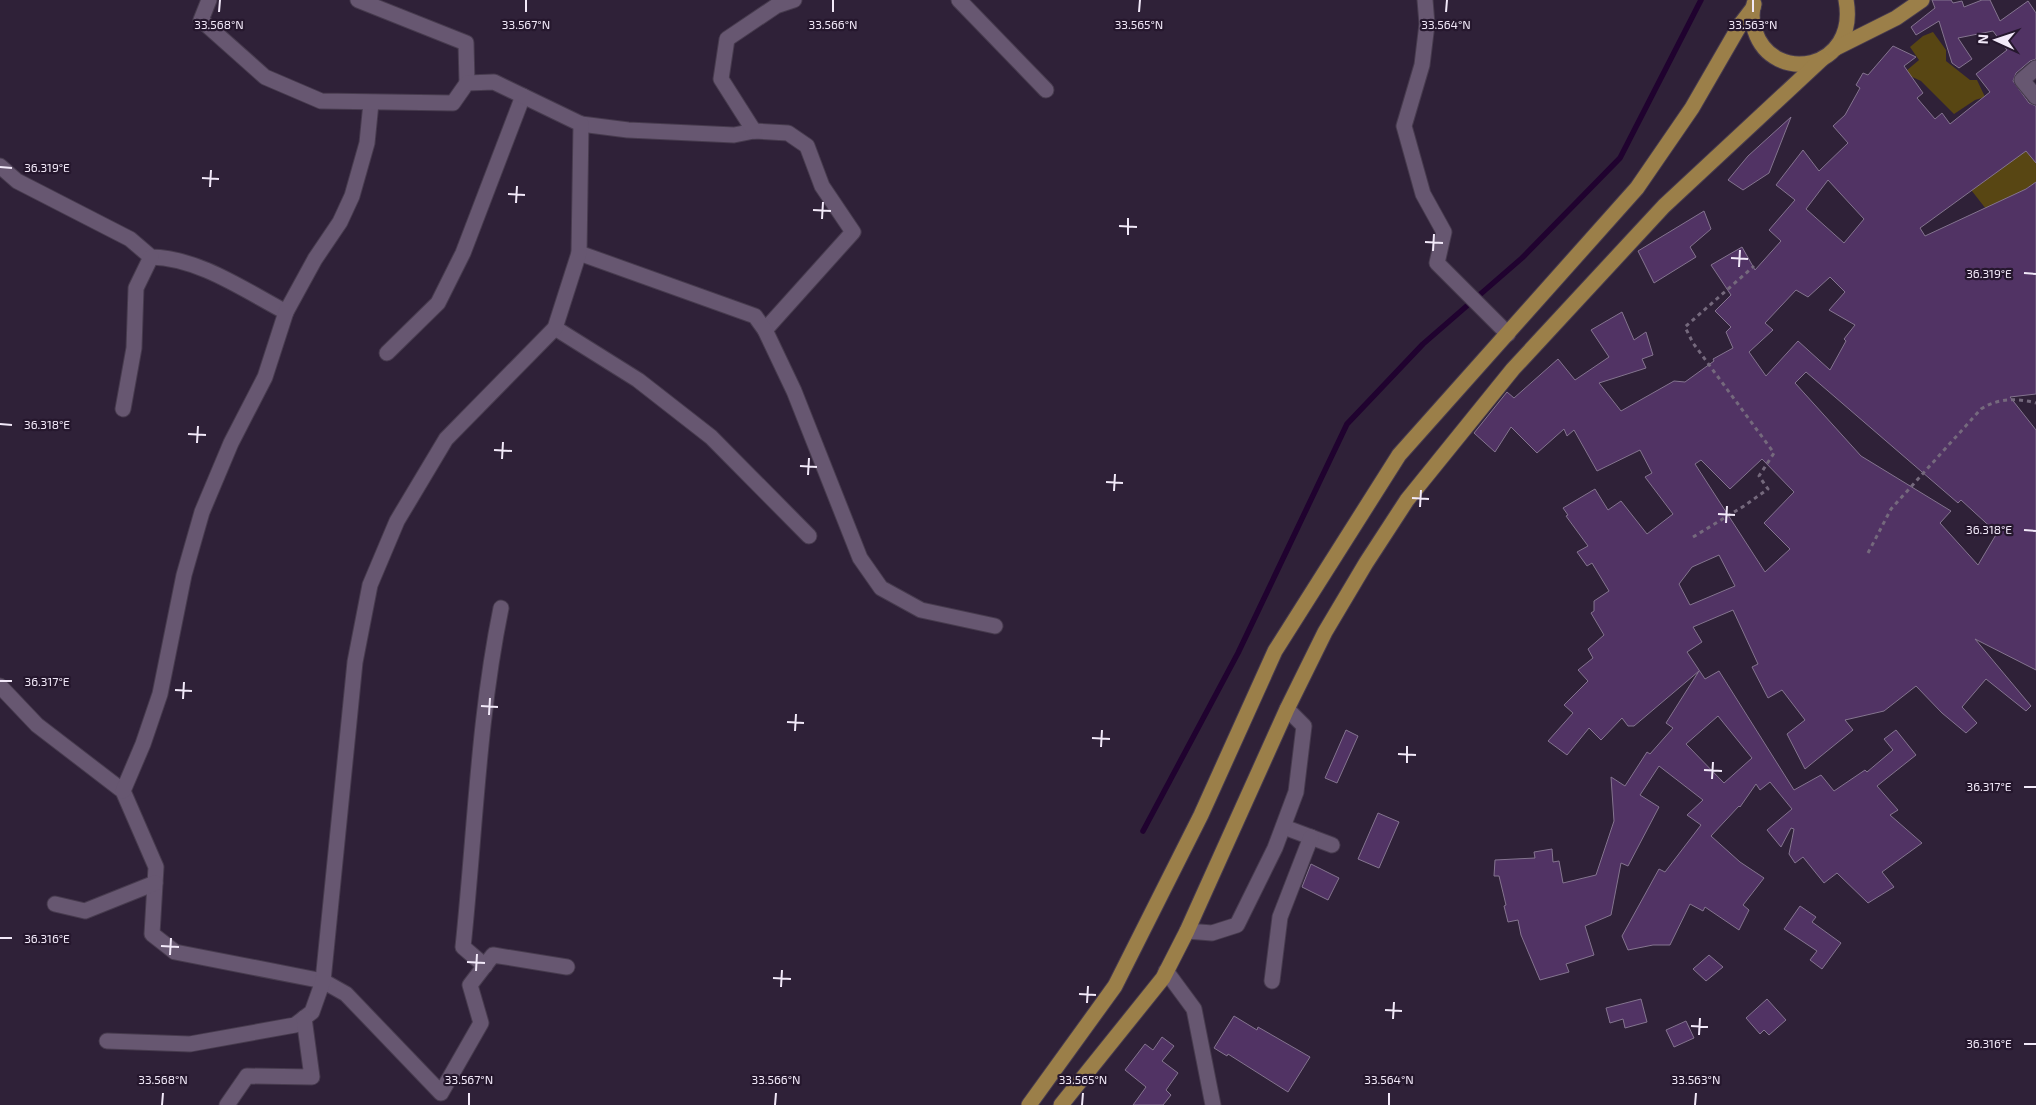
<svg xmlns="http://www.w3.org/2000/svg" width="2036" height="1105" viewBox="0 0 2036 1105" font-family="'Exo 2',sans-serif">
<rect width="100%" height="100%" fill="#2f2138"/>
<g fill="#584613">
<polygon points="1933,32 1946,50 1946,61 1970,80 1977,80 1985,97 1975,100 1954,114 1921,81 1908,75 1906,71 1919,60 1910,47 1923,36"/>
<polygon points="2026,151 2033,160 2036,158 2036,182 2018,194 1986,209 1968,186"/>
</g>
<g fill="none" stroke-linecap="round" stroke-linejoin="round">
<polyline stroke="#20022f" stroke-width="5.5" points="1143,831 1238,653 1347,424 1423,344 1522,258 1620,158 1701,0"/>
</g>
<g fill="#513364" stroke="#84748f" fill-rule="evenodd">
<path d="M1932,0H1951L1953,3L1962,1L1964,7L1982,0H1990L2000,21L2028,1L2036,13V59L2030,61L2016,73L2013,81L2029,103L2036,106V163L2026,151L1920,228L1925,236L2026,189L2036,182V394L2010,397L2036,430V670L1975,639L2031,706L2026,711L1986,679L1962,707L1977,723L1966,733L1942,713L1916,686L1884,711L1845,720L1853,730L1805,769L1787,734L1805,720L1782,690L1768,698L1752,667L1758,664L1733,610L1693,627L1702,642L1687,652L1705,679L1719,671L1794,790L1821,775L1834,791L1865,770L1867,772L1893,750L1884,739L1896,730L1916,755L1877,786L1898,810L1890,815L1922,843L1882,872L1894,887L1868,903L1837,873L1824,883L1803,857L1795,863L1789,854L1794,829L1791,828L1781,847L1767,830L1792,809L1770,782L1760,790L1756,784L1740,807L1739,806L1711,836L1740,862L1764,878L1743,905L1749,910L1739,930L1705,907L1703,911L1690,904L1670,945H1653L1628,950L1622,936L1659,869L1665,872L1701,825L1687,815L1703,800L1659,766L1640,795L1659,807L1628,866L1621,863L1611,915L1585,926L1594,955L1566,964L1569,972L1540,980L1521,935L1518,920L1508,922L1504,906L1506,905L1499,876H1494L1495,860L1535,858L1534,852L1552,849L1553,862L1559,861L1563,883L1596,875L1614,821L1611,777L1625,786L1647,752L1650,754L1673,728L1666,723L1699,671L1634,726H1628L1622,718L1601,740L1589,728L1567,755L1548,741L1573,713L1564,705L1588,681L1578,670L1593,658L1588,649L1604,635L1591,613L1594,611V601L1609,591L1592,563L1587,566L1577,552L1588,546L1566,516L1568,515L1563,508L1595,489L1608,510L1621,501L1647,534L1673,514L1645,477L1652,473L1640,450L1597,471L1574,430L1567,436L1564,429L1537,453L1511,427L1495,452L1474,433L1507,392L1514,398L1558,359L1575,380L1609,357L1591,330L1622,312L1634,340L1646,332L1653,355L1642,359L1646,368L1599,383L1621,411L1674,381L1685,382L1714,361L1713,359L1733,348L1726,332L1731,327L1715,311L1731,295L1711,265L1742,247L1755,270L1781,241L1769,230L1795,200L1776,185L1803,150L1819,171L1848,143L1833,126L1845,115L1860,88L1856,85L1863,73L1868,75L1893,46L1916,57L1904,66L1923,93L1917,98L1935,119L1942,113L1950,124L1990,92L1976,74L2007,50L1993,31L1958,38L1972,59L1959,68L1952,63L1939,21L1916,35L1911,27L1935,8ZM1828,180L1864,219L1844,243L1806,209ZM1830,277L1845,292L1829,310L1855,325L1844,339L1846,341L1830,370L1798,341L1766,376L1749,352L1773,330L1765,323L1796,290L1808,297ZM1806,372L1958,503L1961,500L1997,533L1978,565L1940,523L1951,511L1861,456L1795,383ZM1762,459L1794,492L1764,523L1790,549L1765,572L1695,464L1701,460L1730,489ZM1719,555L1735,586L1690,605L1679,584L1692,567ZM1718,716L1752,758L1724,783L1686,744Z"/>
<polygon points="1791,117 1769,173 1743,190 1728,180 1748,156"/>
<polygon points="1704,211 1711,229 1690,247 1696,257 1654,283 1638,251"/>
<polygon points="1346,730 1358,736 1337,783 1325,778"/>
<polygon points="1378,813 1399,822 1379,868 1358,859"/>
<polygon points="1311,864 1339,878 1328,900 1302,887"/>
<polygon points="1800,906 1816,917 1812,922 1841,943 1822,969 1810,960 1817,951 1784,929"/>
<polygon points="1709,955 1723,967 1706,981 1693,969"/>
<polygon points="1641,999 1647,1022 1625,1028 1623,1019 1610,1023 1606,1008"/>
<polygon points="1767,999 1786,1020 1769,1035 1764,1030 1760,1034 1746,1018"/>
<polygon points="1234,1016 1257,1030 1258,1027 1310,1057 1288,1092 1228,1054 1227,1056 1214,1048"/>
<polygon points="1686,1021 1694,1038 1674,1047 1666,1030"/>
<polygon points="1162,1037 1174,1046 1162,1061 1178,1073 1166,1090 1171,1095 1163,1105 1133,1105 1146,1087 1125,1070 1145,1044 1153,1050"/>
</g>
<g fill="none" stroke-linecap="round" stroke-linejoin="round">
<g stroke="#473b4e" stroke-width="17">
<g id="minor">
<polyline points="358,0 466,43 467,83"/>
<polyline points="959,0 1046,90"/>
<polyline points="1425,0 1427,24 1422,65 1404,126 1423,194 1444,232 1437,263 1508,334"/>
<polyline points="2036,68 2022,80 2036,97"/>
<polyline points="581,124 628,130 734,135 754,131 788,133 807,146 822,186 853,232 765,330"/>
<polyline points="754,131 721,79 727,39 776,6 794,0"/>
<path d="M0,166L17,181L130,239L151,257C199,258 244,290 286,312"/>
<polyline points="579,253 755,316 765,330 794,391 860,558 881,588 921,610 995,626"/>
<polyline points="555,328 638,380 711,437 809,536"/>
<polyline points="387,353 438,303 463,253 523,96"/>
<polyline points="123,409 134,348 136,288 151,257"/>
<polyline points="0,686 37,725 123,791 156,867 152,934 175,952 323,981 346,994 441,1093 481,1023 470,985 493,955 567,967"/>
<polyline points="123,791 143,744 160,694 184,575 202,512 231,443 265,377 286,312 315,259 340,222 352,196 367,143 371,103"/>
<polyline points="1284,827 1332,845"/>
<polyline points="55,904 85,911 155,883"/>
<polyline points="1187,931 1212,933 1237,925 1275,848 1296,792 1304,726 1287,709"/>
<path d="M485,966L463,947C475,834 478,720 501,608"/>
<polyline points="1166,971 1194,1009 1213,1105"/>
<polyline points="1272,981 1280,917 1311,837"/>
<polyline points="107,1041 190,1044 295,1025 312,1012 323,981 355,662 370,585 397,521 446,439 555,328 579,253 581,124 494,82 467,83 453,103 321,101 265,77 201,20 209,0"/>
<polyline points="227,1105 247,1076 312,1077 304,1018"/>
</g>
</g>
<g stroke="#473b4e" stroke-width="17">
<g id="major">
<path d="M1754,4C1751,13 1752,23 1755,31C1773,86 1859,70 1846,0"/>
<polyline points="1836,48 1896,18 1922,0"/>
<polyline points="1029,1105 1115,986 1201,815 1275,651 1399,455 1637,188 1692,108 1740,25 1753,8"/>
<polyline points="1061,1105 1163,978 1187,931 1287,709 1325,632 1366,563 1407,500 1513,369 1664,206 1822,59"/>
</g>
</g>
<g stroke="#75697d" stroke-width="3" stroke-dasharray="4 4" stroke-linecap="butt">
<polyline points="1693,537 1744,506 1768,489 1759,476 1774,453 1693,343 1685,327 1754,266"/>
<path d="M1868,553L1891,509L1981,409C1998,398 2017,398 2036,403"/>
</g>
<use href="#minor" stroke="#675771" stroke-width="15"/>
<use href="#major" stroke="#9b7f49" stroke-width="15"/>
</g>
<path fill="none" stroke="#f2e9f9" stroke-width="2" d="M219,12L220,0M526,12V0M833,12V0M1139,12L1140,0M1446,12L1447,0M1753,12V0M0,167L12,168M202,178L219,179M210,187L211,170M508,194L525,195M516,203L517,186M813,210L831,211M822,219L823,202M1119,226L1137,227M1128,235V218M1425,242L1443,243M1433,251L1434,234M1731,258L1748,259M1739,267L1740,250M2024,273L2036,274M0,424L12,425M188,434L206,435M197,443L198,426M494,450L512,451M502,459L503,442M800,466L817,467M808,475L809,458M1106,482L1123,483M1114,491L1115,474M1412,498L1429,499M1420,507L1421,490M1718,514L1735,515M1726,523L1727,506M2024,530L2036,531M0,681H12M175,690L192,691M183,699L184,682M481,706L498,707M489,715L490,698M787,722L804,723M795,731L796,714M1092,738L1110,739M1101,747L1102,730M1398,754L1416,755M1407,763V746M1704,770L1722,771M1712,779L1713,762M2024,787H2036M0,938H12M161,946L179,947M170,955L171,938M467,962L485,963M476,971L477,954M773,978L791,979M781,987L782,970M1079,994L1096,995M1087,1003L1088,986M1385,1010L1402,1011M1393,1019L1394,1002M1691,1026L1708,1027M1699,1035L1700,1018M2024,1044H2036M162,1105L163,1093M469,1105V1093M775,1105L776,1093M1082,1105L1083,1093M1389,1105V1093M1695,1105L1696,1093"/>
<g font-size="12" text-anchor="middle" fill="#f2e9f9" stroke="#25172d" stroke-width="4.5" stroke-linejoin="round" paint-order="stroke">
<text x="219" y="29">33.568°N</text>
<text x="526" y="29">33.567°N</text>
<text x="833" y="29">33.566°N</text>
<text x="1139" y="29">33.565°N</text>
<text x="1446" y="29">33.564°N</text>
<text x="1753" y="29">33.563°N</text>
<text x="47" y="172">36.319°E</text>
<text x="1989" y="278">36.319°E</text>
<text x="47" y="429">36.318°E</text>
<text x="1989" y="534">36.318°E</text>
<text x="47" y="686">36.317°E</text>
<text x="1989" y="791">36.317°E</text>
<text x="47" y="943">36.316°E</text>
<text x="1989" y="1048">36.316°E</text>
<text x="163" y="1084">33.568°N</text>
<text x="469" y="1084">33.567°N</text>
<text x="776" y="1084">33.566°N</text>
<text x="1083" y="1084">33.565°N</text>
<text x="1389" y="1084">33.564°N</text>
<text x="1696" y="1084">33.563°N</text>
</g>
<g transform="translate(1996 40) rotate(273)" stroke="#25172d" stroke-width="4" paint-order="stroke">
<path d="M0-4L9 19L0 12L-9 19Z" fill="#f2e9f9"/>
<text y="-8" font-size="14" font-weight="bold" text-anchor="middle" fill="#f2e9f9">N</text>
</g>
</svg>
